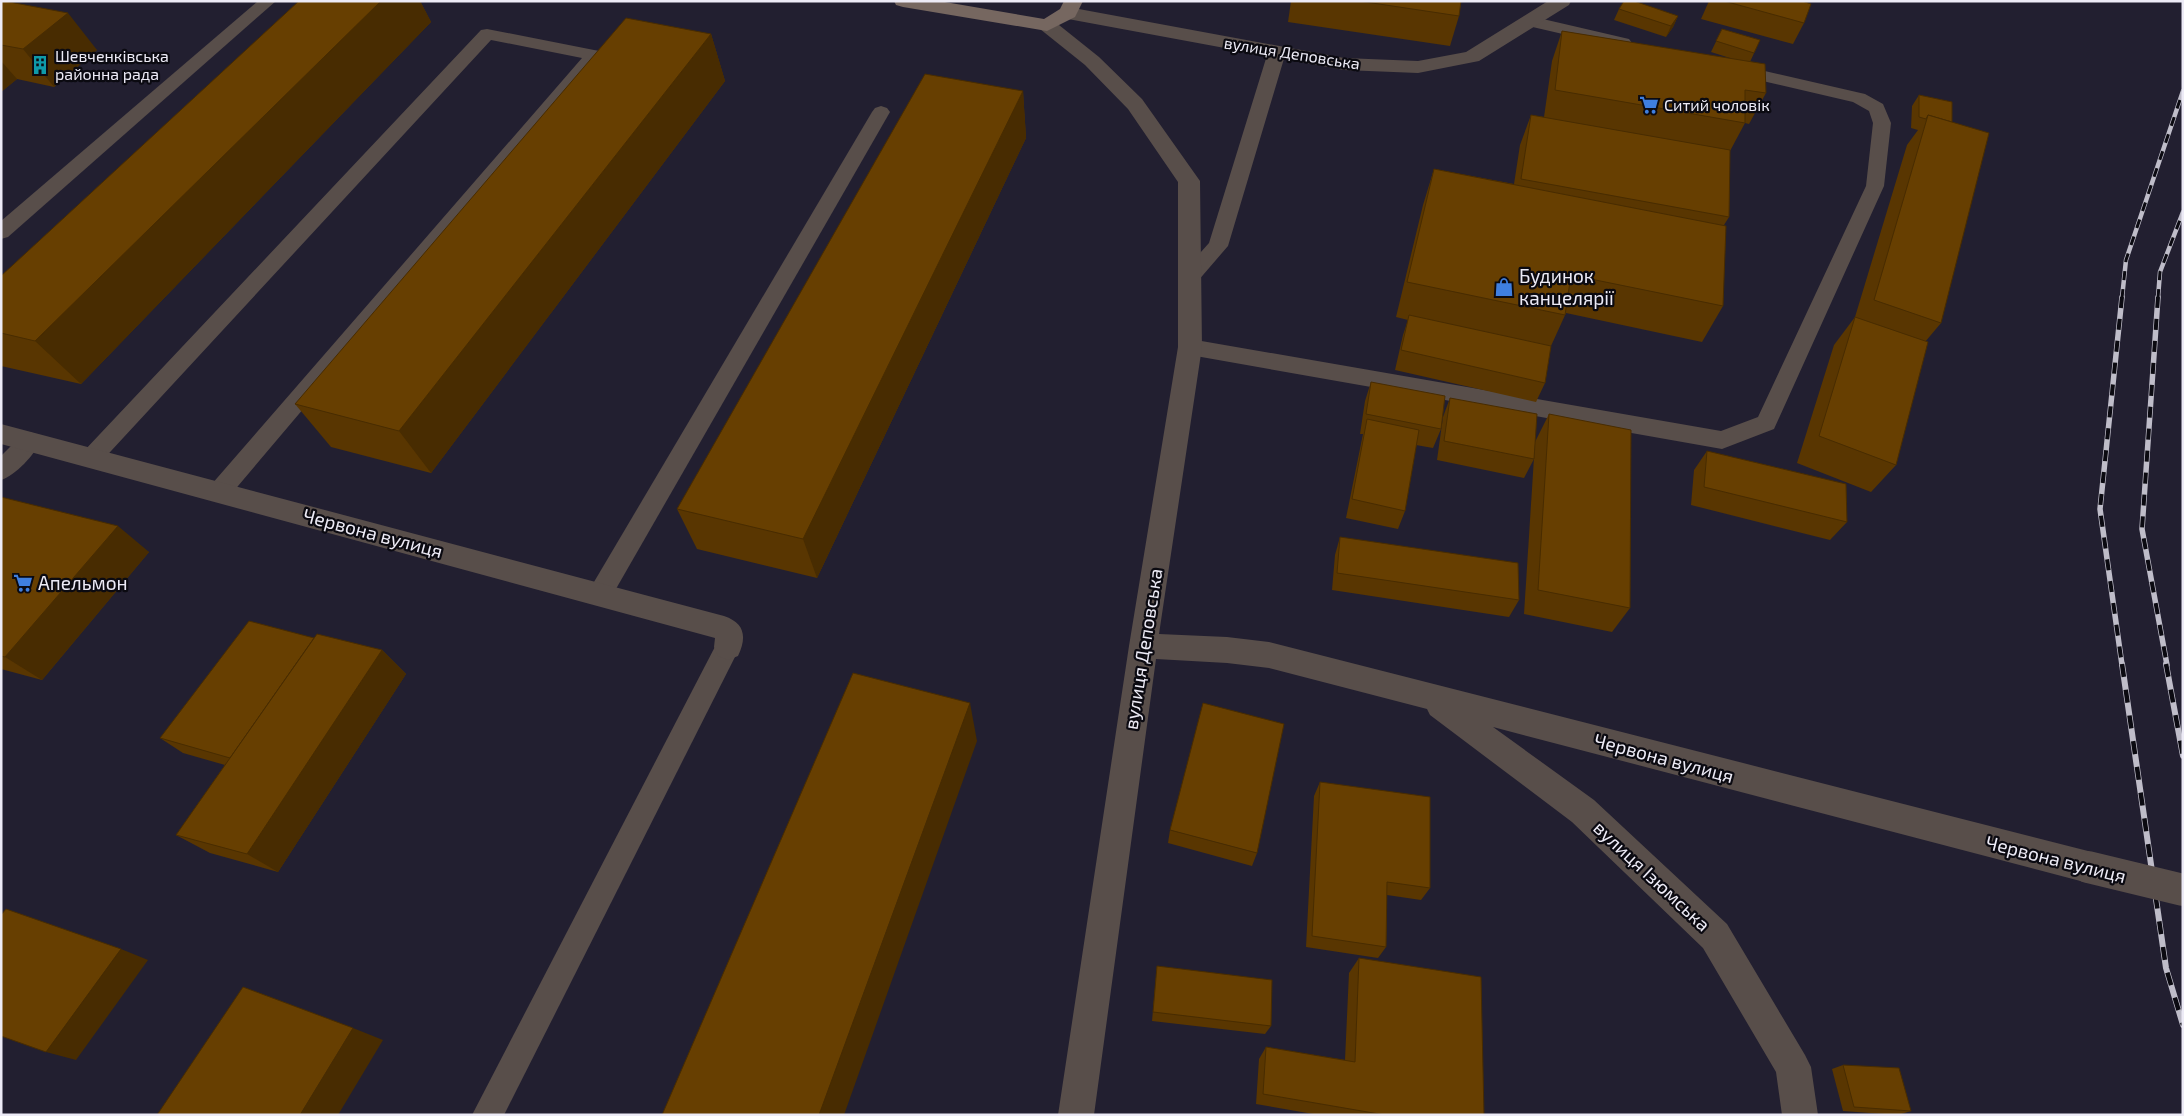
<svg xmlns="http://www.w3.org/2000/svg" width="2184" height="1116" viewBox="0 0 2184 1116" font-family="'Exo 2',sans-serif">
<rect width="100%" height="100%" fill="#221f30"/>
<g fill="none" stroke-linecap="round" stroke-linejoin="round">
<g fill="#584e4a" fill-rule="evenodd">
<polygon points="258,1 276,1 8,237 1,239 1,221"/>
<polygon points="1530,16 1629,39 1632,43 1629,47 1623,48 1524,25 1522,21 1524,17"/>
<polygon points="487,29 594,50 600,51 603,55 227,499 219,501 211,499 208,492 211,485 582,58 491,40 99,464 91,467 83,464 80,458 83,452 481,30"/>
<polygon points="1277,47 1283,48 1286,52 1228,246 1197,282 1190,284 1183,282 1180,277 1183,272 1209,243 1268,52 1271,48"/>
<polygon points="1734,64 1865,94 1883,104 1891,123 1884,186 1774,429 1722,449 1190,355 1183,353 1179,347 1183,341 1190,339 1721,431 1758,417 1866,186 1873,123 1869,111 1853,102 1728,73 1725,69 1728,65"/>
<polygon points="881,106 887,108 890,112 609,601 600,604 591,601 588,594 591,587 872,112 875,108"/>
<path d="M30,432L38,435L41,441C34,455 16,475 1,480V456L22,435Z"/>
<polygon points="728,636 737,639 740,647 504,1115 472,1115 719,639"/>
</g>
<g fill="#584e4a" fill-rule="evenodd">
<polygon points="1548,1 1571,1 1569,5 1479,61 1418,73 1344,70 1068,19 1061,17 1058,13 1061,9 1068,7 1344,58 1418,61 1466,52"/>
<polygon points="1047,19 1054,21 1099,57 1142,99 1200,181 1202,347 1159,634 1227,637 1269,642 2088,851 2099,856 2104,867 2099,878 2088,883 1493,727 1594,800 1727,924 1805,1055 1811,1067 1818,1115 1782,1115 1776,1072 1703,948 1572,822 1430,715 1427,709 1269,668 1227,663 1156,659 1094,1115 1058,1115 1129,646 1178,347 1178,182 1128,109 1085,65 1040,29 1037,25 1040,21"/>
<path d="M1,424L724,616C745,623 747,637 738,656L728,660L718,656L714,647L715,638L1,444Z"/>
</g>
<polygon fill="#766760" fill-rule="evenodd" points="894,1 939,1 1044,19 1060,9 1064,1 1083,1 1075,17 1047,31 903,7 896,5"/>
<g stroke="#bfbdc9" stroke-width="4.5">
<g id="rail-far2">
<polyline points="2122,298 2126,260 2183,91"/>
<polyline points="2158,298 2160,272 2183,212"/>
</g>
</g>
<g stroke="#bfbdc9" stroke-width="5.5">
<g id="rail-far1">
<polyline points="2122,297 2100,509 2122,665"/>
<polyline points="2158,297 2142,529 2167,665"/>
</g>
</g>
<g stroke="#bfbdc9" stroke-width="6">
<g id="rail">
<polyline points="2122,664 2166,968 2183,1025"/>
<polyline points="2166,664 2183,756"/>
</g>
</g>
<use href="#rail-far2" stroke="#0b0a11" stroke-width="3" stroke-dasharray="9" stroke-linecap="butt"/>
<use href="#rail-far1" stroke="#0b0a11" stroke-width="4" stroke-dasharray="11" stroke-linecap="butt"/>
<use href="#rail" stroke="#0b0a11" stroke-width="4.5" stroke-dasharray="13" stroke-linecap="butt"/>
<polyline stroke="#584e4a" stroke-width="32" points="2088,867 2183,890"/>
</g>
<g fill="#593601">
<polygon points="1,1 97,50 54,87 17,79 1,92"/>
<polygon points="299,1 420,1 431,22 81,384 1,366 1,276"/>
<polygon points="1291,1 1461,1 1459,16 1450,46 1288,22"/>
<polygon points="1709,1 1802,1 1804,23 1793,44 1701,19"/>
<polygon points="1619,9 1678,16 1673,27 1666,37 1614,20"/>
<polygon points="1722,29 1760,40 1750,62 1766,93 1749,124 1745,123 1730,151 1729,217 1724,225 1723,306 1702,342 1566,313 1551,346 1545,383 1536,402 1395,370 1403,335 1408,320 1396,317 1423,205 1434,169 1514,184 1520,145 1531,115 1544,117 1552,61 1562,31 1733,59 1711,52"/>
<polygon points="711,34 725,81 431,473 331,447 295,404"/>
<polygon points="1023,91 1026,138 817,578 697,549 677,509"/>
<polygon points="1919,95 1952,102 1941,323 1925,342 1896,465 1871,492 1797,463 1834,345 1855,317 1907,145 1918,130 1911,128 1912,106"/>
<polygon points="1371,382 1441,429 1433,448 1416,445 1405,511 1398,529 1346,518 1363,434 1360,434 1365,401"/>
<polygon points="1450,398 1534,459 1524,478 1437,460 1443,417"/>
<polygon points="1549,414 1630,608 1612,632 1524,614 1535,442"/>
<polygon points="1707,451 1847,522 1830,540 1691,505 1694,470"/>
<polygon points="1,497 149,552 42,680 1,669"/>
<polygon points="1340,537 1519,600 1509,617 1332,590 1335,555"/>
<polygon points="314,638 382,650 406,674 278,872 210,853 176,835 225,765 183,753 160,738"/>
<polygon points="1320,782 1430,888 1421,900 1387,895 1386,947 1378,958 1306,947 1314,796"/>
<polygon points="1170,830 1257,853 1252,866 1168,843"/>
<polygon points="1359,958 1484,1115 1319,1115 1256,1104 1259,1059 1266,1047 1345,1060 1349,973"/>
<polygon points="1157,966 1271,1026 1265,1034 1152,1021"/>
<polygon points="1843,1065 1911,1111 1898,1115 1843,1111 1832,1069"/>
</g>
<g fill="#482c01">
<polygon points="381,1 420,1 431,22 81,384 35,341"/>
<polygon points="68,13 97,50 54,87 23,49"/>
<polygon points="1678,16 1673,27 1666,37 1671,26"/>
<polygon points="711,34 725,81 431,473 399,431"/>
<polygon points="1,61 17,79 1,92"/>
<polygon points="1023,91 1026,138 817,578 803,539"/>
<polygon points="118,526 149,552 42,680 5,657"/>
<polygon points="382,650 406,674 278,872 247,854"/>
<polygon points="970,703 977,741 844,1115 819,1115"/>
<polygon points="121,949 148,960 76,1060 46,1052"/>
<polygon points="353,1028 383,1040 338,1115 300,1115"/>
</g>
<g fill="#673f01" stroke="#482c01">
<polygon points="1,1 4,1 68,13 23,49 1,45"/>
<polygon points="299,1 381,1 35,341 1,333 1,276"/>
<polygon points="1359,1 1461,1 1459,16"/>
<polygon points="1624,1 1634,1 1678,16 1671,26 1619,9"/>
<polygon points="1724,1 1802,1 1811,4 1804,23"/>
<polygon points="626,18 711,34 399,431 295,404"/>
<polygon points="1722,29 1760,40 1754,53 1716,41"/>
<polygon points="1562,31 1765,64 1766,93 1745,90 1745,123 1555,90"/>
<polygon points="925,74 1023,91 803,539 677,509"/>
<polygon points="1919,95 1952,102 1952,122 1928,115 1926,119 1919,117"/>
<polygon points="1531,115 1730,150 1729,217 1521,179"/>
<polygon points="1928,115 1989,133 1941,323 1874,300"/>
<polygon points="1434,169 1726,226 1723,306 1571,275 1565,315 1407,282"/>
<polygon points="1409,315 1551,346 1545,383 1401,350"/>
<polygon points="1855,317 1928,342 1896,465 1819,436"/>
<polygon points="1371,382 1445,396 1441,429 1366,414"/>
<polygon points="1450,398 1537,414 1534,459 1444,441"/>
<polygon points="1549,414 1631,430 1630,608 1538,590"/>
<polygon points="1367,419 1419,430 1405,511 1352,499"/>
<polygon points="1707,451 1846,484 1847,522 1704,487"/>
<polygon points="1,497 118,526 5,657 1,656"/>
<polygon points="1340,537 1518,563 1519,600 1337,573"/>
<polygon points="249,621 314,638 230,758 160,738"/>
<polygon points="317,634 382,650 247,854 176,835"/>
<polygon points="853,673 970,703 819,1115 662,1115"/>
<polygon points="1203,703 1284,724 1257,853 1170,830"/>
<polygon points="1320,782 1430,797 1430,888 1387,882 1386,947 1312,936"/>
<polygon points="6,909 121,949 46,1052 1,1036 1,915"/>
<polygon points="1359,958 1481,977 1484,1115 1385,1115 1263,1094 1266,1047 1355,1062"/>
<polygon points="1157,966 1272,980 1271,1026 1153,1012"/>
<polygon points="243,987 353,1028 300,1115 157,1115"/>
<polygon points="1843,1065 1899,1068 1911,1111 1854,1107"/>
</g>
<defs>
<g id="building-bare" transform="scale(1.5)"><path d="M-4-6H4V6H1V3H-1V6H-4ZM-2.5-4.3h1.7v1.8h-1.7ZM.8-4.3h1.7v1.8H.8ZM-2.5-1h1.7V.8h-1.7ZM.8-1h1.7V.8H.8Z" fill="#0f9aa8" stroke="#0b0a11" stroke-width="2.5" paint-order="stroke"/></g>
<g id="supermarket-bare" transform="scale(1.5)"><path d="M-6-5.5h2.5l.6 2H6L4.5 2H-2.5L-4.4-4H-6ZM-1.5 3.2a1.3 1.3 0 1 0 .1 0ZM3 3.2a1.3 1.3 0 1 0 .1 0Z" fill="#3f7fe0" stroke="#0b0a11" stroke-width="2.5" paint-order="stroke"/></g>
<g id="shop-bare" transform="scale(1.5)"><path d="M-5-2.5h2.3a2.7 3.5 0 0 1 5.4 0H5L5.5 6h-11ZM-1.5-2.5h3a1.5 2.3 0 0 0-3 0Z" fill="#3f7fe0" stroke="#0b0a11" stroke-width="2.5" paint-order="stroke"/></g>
</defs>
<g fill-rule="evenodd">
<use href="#building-bare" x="40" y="65"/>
<use href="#supermarket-bare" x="1649" y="105"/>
<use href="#shop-bare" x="1504" y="287"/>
<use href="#supermarket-bare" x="23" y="583"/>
</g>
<g text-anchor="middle" stroke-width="4.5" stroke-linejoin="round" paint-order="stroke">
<g font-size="16" fill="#edebf6" stroke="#0b0a11">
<text transform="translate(1292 53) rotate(9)" y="6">вулиця Деповська</text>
</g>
<g font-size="16" fill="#edebf6" stroke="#0b0a11" text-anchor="start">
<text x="55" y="62">Шевченківська<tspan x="55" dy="18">районна рада</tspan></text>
<text x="1664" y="111">Ситий чоловік</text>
</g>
<g font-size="19" fill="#edebf6" stroke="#0b0a11" text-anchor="start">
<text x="1519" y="283">Будинок<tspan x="1519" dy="22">канцелярії</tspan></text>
<text x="38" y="590">Апельмон</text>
</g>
<g font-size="19" fill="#edebf6" stroke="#0b0a11">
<text transform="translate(373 533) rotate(15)" y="7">Червона вулиця</text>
<text transform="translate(1143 649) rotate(-81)" y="7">вулиця Деповська</text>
<text transform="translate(1664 758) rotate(15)" y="7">Червона вулиця</text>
<text transform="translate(2056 859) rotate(14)" y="7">Червона вулиця</text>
<text transform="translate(1652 876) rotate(43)" y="7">вулиця Ізюмська</text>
</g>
</g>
<rect width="2184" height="1116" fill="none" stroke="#edebf6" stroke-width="5"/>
</svg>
